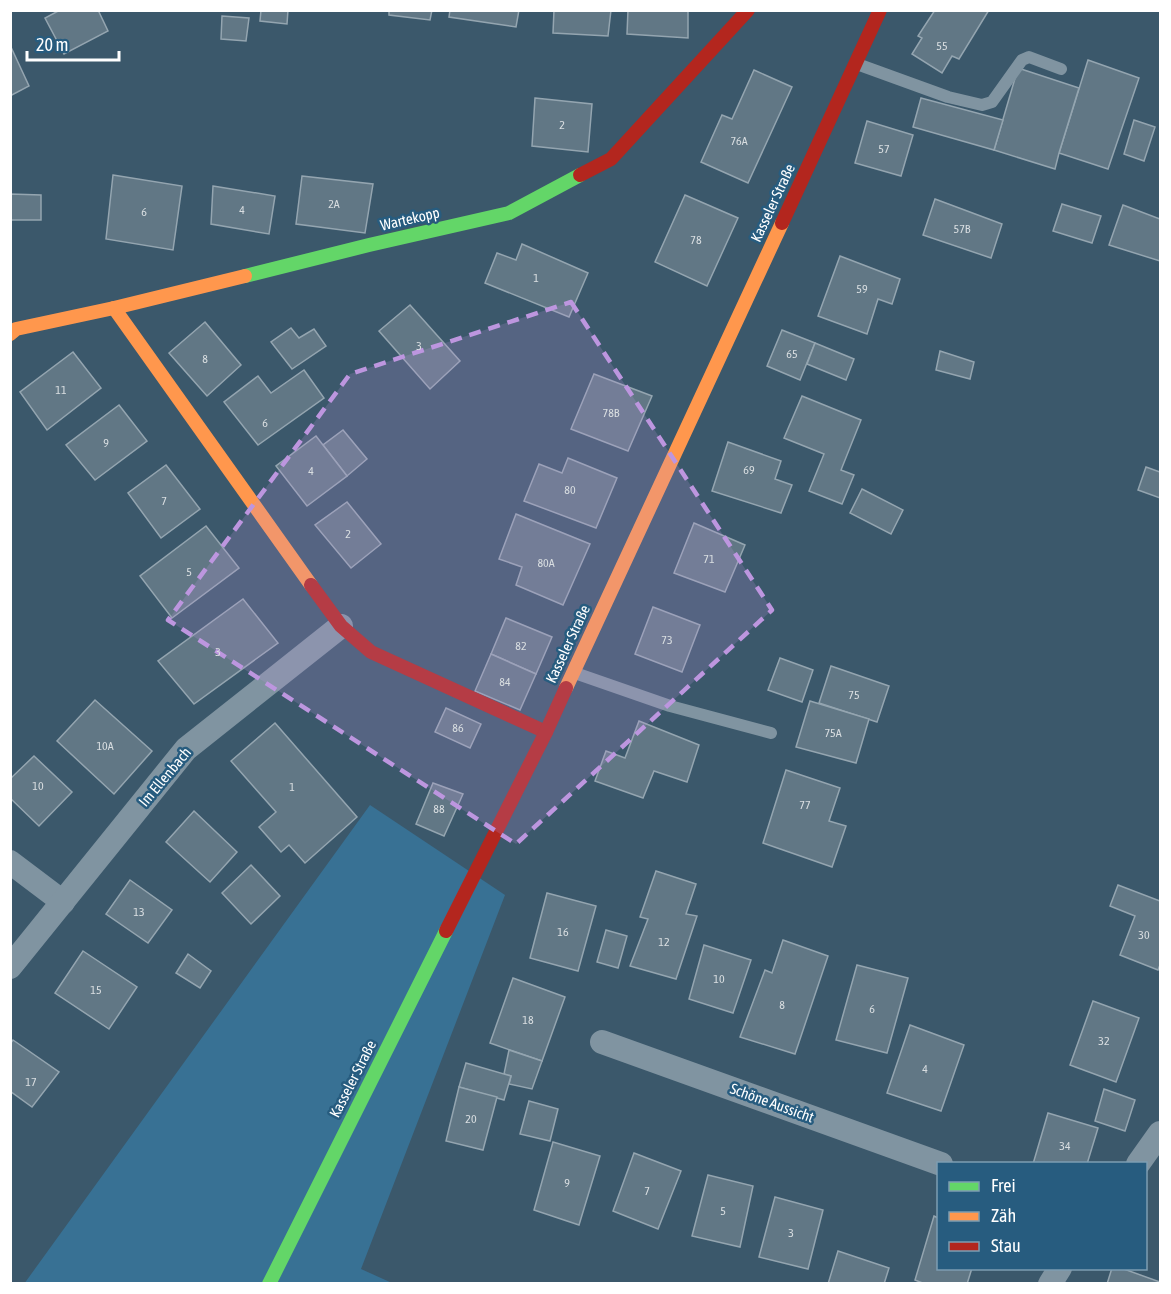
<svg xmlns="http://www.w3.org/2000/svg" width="1171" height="1294" viewBox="0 0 1171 1294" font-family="'Asap Condensed',sans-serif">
<rect width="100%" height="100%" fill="#3b586b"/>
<polygon fill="#387194" points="370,805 505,895 361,1269 392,1283 24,1284"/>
<g fill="#617785" stroke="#94a5b0" stroke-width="1.5">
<polygon points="60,10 98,10 108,31 64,54 45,18"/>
<polygon points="261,10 288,10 287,24 260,21"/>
<polygon points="389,10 432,10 430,20 389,15"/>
<polygon points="450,10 519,10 516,27 449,17"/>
<polygon points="554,10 611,10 608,36 553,33"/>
<polygon points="628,10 688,10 688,38 627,34"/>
<polygon points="935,10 989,10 959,59 952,56 942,73 912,54 922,38 918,36"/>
<polygon points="222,16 249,18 246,41 221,39"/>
<polygon points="10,45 29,86 10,96"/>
<polygon points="1088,60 1139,78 1108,169 1059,153"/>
<polygon points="1018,68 1079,88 1059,153 1055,169 994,150"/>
<polygon points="754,70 792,87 748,183 701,162 722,115 732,119"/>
<polygon points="535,98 592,104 588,152 532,146"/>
<polygon points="921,98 1003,120 994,150 913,127"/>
<polygon points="1134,120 1155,127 1144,161 1124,154"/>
<polygon points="867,121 913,135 901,176 855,163"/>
<polygon points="113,175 182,186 173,250 106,239"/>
<polygon points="302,176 373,184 365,233 296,224"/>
<polygon points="213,186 275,196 269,234 211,224"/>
<polygon points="10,194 41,195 41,220 10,220"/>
<polygon points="685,195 738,218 707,286 655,262"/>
<polygon points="935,199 1002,224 991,258 923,235"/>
<polygon points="1062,204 1101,216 1092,243 1053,231"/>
<polygon points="1123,205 1160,219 1160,261 1109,245"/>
<polygon points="522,244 588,273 569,317 485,283 497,253 516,260"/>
<polygon points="840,256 900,279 892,304 878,299 867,334 818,316"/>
<polygon points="410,305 460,361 430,389 379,331"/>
<polygon points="205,322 241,365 207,396 169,353"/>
<polygon points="291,328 299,338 314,329 326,346 292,369 271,342"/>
<polygon points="782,330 815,343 800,380 767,366"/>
<polygon points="815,343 854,359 846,380 807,364"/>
<polygon points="940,351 974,362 970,379 936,370"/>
<polygon points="73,352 101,388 47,430 20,392"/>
<polygon points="304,370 324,398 258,445 224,402 258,376 271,393"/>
<polygon points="594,374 652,396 628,451 571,429"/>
<polygon points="802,396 861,420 841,470 854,475 842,504 809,491 824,454 784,438"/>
<polygon points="119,405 147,441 95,480 66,445"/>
<polygon points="343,430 367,459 347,476 323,445"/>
<polygon points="316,436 347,476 307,506 276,466"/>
<polygon points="728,442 781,461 775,479 792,485 781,513 712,491"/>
<polygon points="568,458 617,478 596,528 524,501 539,464 562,473"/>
<polygon points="166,465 200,509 161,538 128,493"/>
<polygon points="1146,467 1160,472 1160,498 1138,490"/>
<polygon points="862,489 903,510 891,534 850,513"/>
<polygon points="347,502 381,544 351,568 315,525"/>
<polygon points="516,514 590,544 563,605 516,585 522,567 499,559"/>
<polygon points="694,523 745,545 725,592 674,573"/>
<polygon points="206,526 239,568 172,618 140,576"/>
<polygon points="243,599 278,643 194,704 158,661"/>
<polygon points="653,607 700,625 682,672 635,654"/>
<polygon points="506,618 552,637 536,674 491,654"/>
<polygon points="491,654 536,674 520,710 475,691"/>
<polygon points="780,658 813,670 802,702 768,690"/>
<polygon points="831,666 889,686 877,722 819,703"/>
<polygon points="95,700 152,751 114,794 57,741"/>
<polygon points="810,701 869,719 856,763 796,747"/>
<polygon points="446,708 481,724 470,748 435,732"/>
<polygon points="639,721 699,745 687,782 654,771 643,798 595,781 606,751 625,758"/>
<polygon points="275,723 357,817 305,863 289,845 281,852 259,827 276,812 231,761"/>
<polygon points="34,756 72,792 39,826 10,798 10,779"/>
<polygon points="786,770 840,788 829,821 846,826 832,867 763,843"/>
<polygon points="433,783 463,794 444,836 416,824"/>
<polygon points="194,811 237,852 210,882 166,842"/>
<polygon points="251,865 280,896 251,924 222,893"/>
<polygon points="656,871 696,884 686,914 697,916 676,979 630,966 648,919 640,917"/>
<polygon points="130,880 172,910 148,943 106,914"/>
<polygon points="1118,885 1160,901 1160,965 1158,970 1120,955 1135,916 1110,906"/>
<polygon points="547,893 596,906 578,971 530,958"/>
<polygon points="606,930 627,936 618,968 597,962"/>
<polygon points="783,940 828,956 795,1054 740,1037 765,970 772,973"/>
<polygon points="704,945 751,960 733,1013 689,999"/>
<polygon points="83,951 137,987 109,1029 55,993"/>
<polygon points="188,954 211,971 200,988 176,973"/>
<polygon points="857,965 908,978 887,1053 836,1040"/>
<polygon points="513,978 565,997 542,1061 490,1043"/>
<polygon points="1093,1001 1139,1018 1116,1082 1070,1065"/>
<polygon points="910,1025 964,1045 941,1111 887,1093"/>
<polygon points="13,1040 59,1072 32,1107 10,1091 10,1044"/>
<polygon points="509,1050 542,1061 532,1089 509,1084 511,1076 504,1074"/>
<polygon points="466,1063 511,1076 504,1100 459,1087"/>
<polygon points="459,1087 497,1097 483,1150 446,1141"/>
<polygon points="1104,1089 1135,1100 1125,1131 1095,1121"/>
<polygon points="529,1101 558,1109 550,1141 520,1134"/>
<polygon points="1048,1113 1098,1128 1087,1164 1033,1164"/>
<polygon points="553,1142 600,1156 579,1225 534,1210"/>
<polygon points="634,1153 681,1171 658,1229 613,1211"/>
<polygon points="708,1175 753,1186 740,1247 692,1236"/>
<polygon points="775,1197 823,1210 808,1269 759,1257"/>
<polygon points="934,1216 938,1218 938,1268 972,1268 967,1284 925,1284 915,1280"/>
<polygon points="838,1251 889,1268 884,1284 828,1284"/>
<polygon points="1112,1268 1121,1268 1160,1282 1160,1284 1107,1284"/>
</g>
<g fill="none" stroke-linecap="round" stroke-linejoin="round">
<g stroke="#8094a1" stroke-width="12">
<polyline points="857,64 948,97 982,105 992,102 1022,60 1029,57 1061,69"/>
<polyline points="575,673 670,706 771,733"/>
</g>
<g stroke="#8094a1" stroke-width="24">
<polyline points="10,862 63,902"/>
<polyline points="10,967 186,749 341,626"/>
<polyline points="602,1042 941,1164"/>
<polyline points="1138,1164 1160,1133"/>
<polyline points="1050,1284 1060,1268"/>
</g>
<g stroke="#63d668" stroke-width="14">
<polyline points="245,276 369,245 509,213 580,175"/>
<polyline points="269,1284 446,931"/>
</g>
<g stroke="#ff974d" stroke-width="14">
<polyline points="114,308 311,585"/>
<polyline points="10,334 16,329 114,308 245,276"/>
<polyline points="566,688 782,223"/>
</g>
<g stroke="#b3261e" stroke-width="14">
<polyline points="580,175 611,159 748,10"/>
<polyline points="782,223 880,10"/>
<polyline points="311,585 341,626 371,652 546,732"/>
<polyline points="446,931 546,732 566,688"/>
</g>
</g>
<path fill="#bd96df" fill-opacity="0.2" stroke="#bd96df" stroke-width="4.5" stroke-dasharray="12 8" stroke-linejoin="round" d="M571,302L772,610L516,844L168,620L350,374Z"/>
<g text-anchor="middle" stroke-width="5" stroke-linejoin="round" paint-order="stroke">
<g font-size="12" fill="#d8dde0">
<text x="942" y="50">55</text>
<text x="562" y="129">2</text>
<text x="739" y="145">76A</text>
<text x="884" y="153">57</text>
<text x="334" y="208">2A</text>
<text x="242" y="214">4</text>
<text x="144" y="216">6</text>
<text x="962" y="233">57B</text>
<text x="696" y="244">78</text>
<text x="536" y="282">1</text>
<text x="862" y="293">59</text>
<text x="419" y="350">3</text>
<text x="792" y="358">65</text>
<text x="205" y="363">8</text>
<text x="61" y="394">11</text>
<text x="611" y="417">78B</text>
<text x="265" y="427">6</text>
<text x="106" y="447">9</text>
<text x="749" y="474">69</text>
<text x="311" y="475">4</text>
<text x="570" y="494">80</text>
<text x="164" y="505">7</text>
<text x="348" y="538">2</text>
<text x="709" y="563">71</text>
<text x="546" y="567">80A</text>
<text x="189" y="576">5</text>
<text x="667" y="644">73</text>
<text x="521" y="650">82</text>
<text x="218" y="656">3</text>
<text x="505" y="686">84</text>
<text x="854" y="699">75</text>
<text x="458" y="732">86</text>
<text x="833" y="737">75A</text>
<text x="105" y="750">10A</text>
<text x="38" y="790">10</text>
<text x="292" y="791">1</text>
<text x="805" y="809">77</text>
<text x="439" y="813">88</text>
<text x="139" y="916">13</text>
<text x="563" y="936">16</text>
<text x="1144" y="939">30</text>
<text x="664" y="946">12</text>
<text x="719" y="983">10</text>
<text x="96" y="994">15</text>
<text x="782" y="1009">8</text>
<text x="872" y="1013">6</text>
<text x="528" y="1024">18</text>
<text x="1104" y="1045">32</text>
<text x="925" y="1073">4</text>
<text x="31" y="1086">17</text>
<text x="471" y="1123">20</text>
<text x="1065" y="1150">34</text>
<text x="567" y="1187">9</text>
<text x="647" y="1195">7</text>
<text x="723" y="1215">5</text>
<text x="791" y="1237">3</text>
</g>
<g font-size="15" fill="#fff" stroke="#275c7f">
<text transform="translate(773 203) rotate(-65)" y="5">Kasseler Straße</text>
<text transform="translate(410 219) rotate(-13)" y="5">Wartekopp</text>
<text transform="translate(568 644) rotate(-65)" y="5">Kasseler Straße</text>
<text transform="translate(165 777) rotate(-50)" y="5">Im Ellenbach</text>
<text transform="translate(353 1079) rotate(-63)" y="5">Kasseler Straße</text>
<text transform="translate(772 1103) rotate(20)" y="5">Schöne Aussicht</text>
</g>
</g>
<rect width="1171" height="1294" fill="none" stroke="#ffffff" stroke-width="24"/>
<rect x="937" y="1162" width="210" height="108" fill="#275c7f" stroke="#7d9db2" stroke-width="1.5"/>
<rect x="949" y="1182" width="30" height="9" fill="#63d668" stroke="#7d9db2" stroke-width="1.5"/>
<text x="991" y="1192" font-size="18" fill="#ffffff">Frei</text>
<rect x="949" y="1212" width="30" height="9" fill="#ff974d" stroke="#7d9db2" stroke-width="1.5"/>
<text x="991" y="1222" font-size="18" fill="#ffffff">Zäh</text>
<rect x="949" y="1242" width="30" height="9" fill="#b3261e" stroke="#7d9db2" stroke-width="1.5"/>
<text x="991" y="1252" font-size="18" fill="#ffffff">Stau</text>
<path d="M27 51v9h92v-9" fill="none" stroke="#ffffff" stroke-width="3"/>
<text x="36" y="51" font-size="18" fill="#ffffff" stroke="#275c7f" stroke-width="4.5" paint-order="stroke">20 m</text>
</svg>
